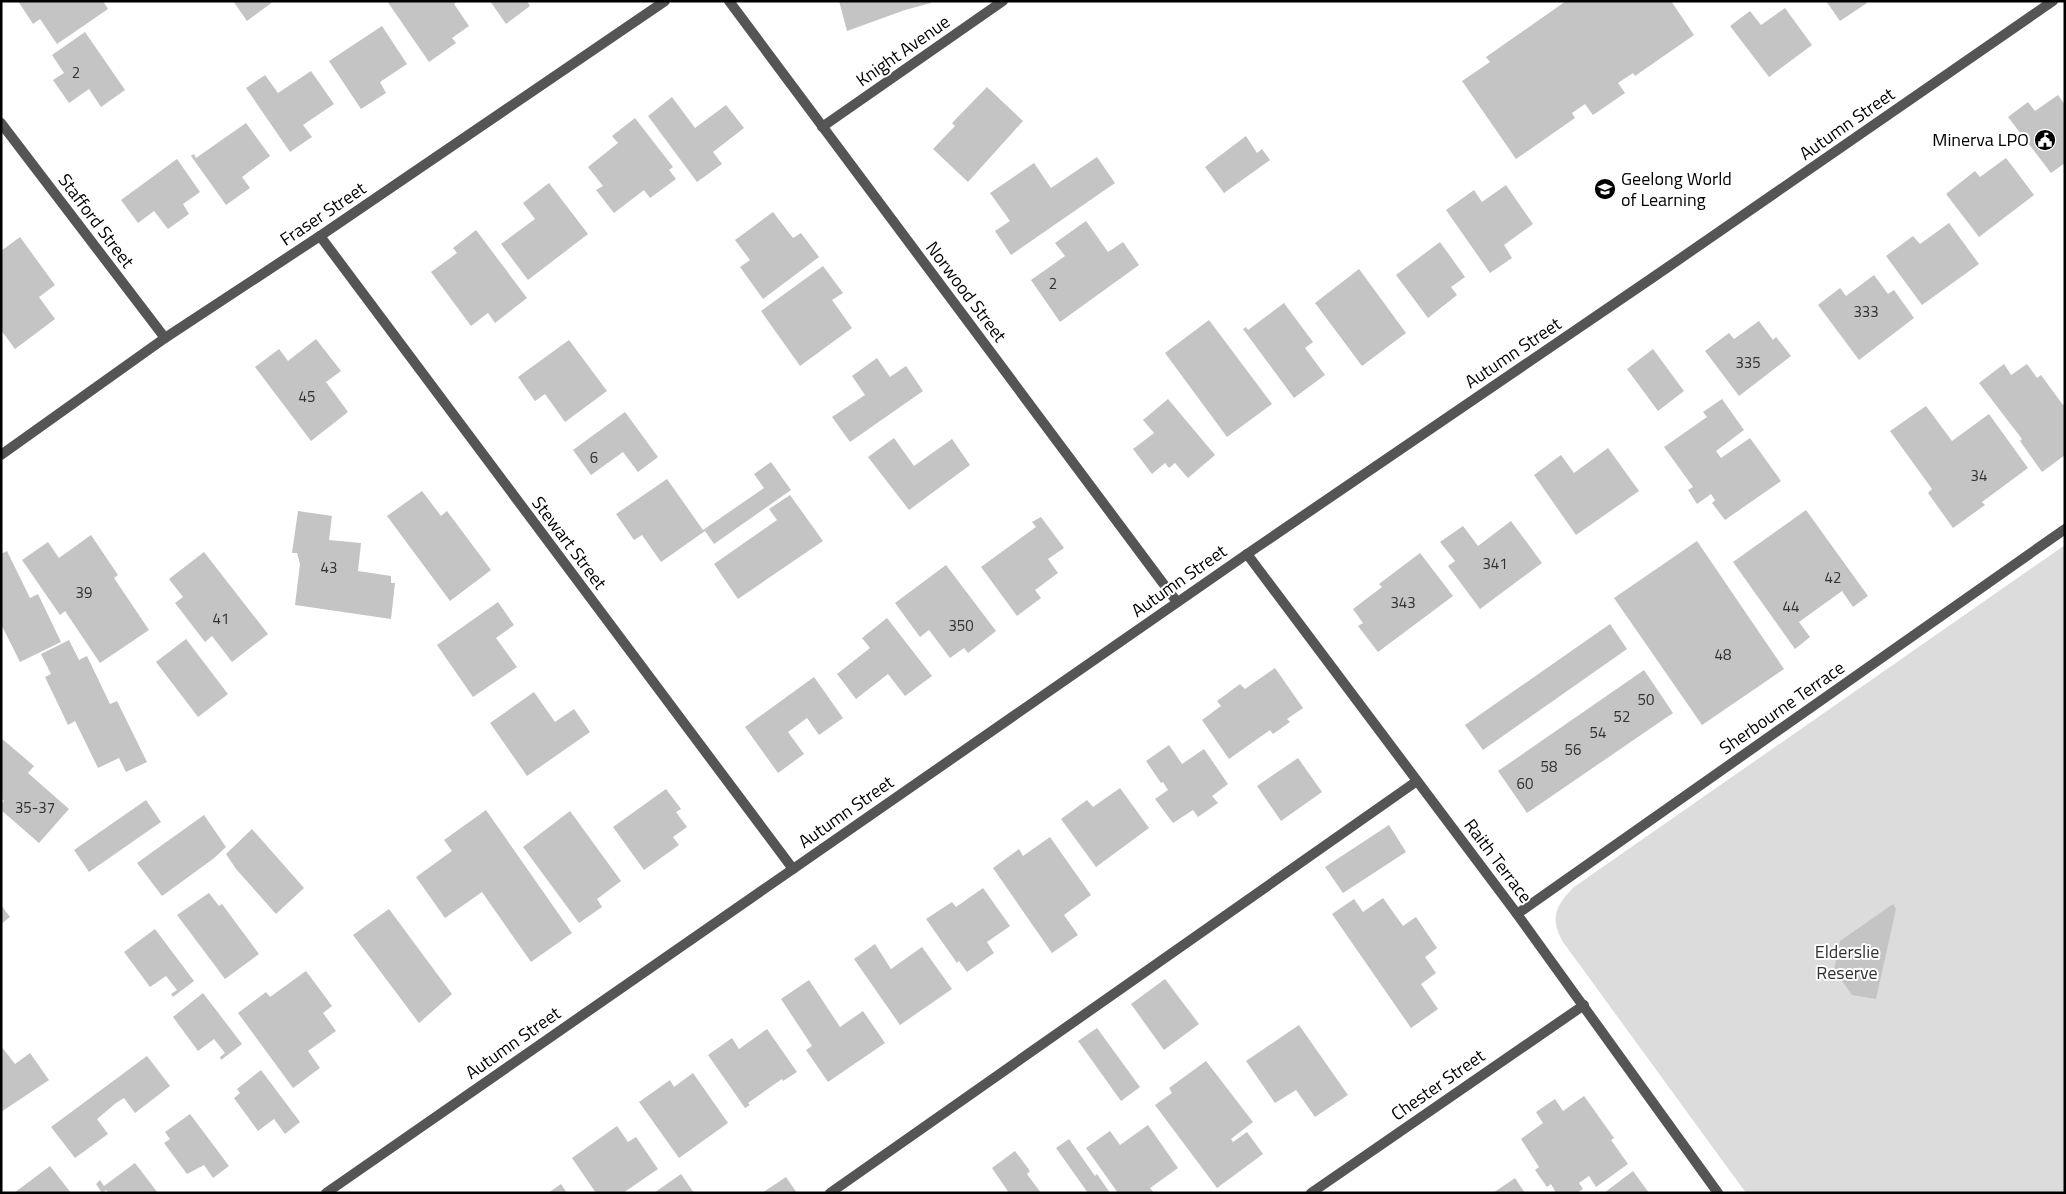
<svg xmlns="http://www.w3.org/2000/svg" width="2066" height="1194" viewBox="0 0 2066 1194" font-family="'Titillium Web',sans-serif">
<rect width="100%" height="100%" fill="#fff"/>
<path fill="#dcdcdc" d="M2065,545V1193H1746L1563,942C1549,918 1556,905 1574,887Z"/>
<g fill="#c4c4c4">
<polygon points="18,1 103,1 108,9 57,44 40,19 33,24"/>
<polygon points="233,1 274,1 247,21"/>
<polygon points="387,1 457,1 454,4 469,26 452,38 456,43 429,62"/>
<polygon points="490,1 527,1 530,6 506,24"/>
<polygon points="839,1 930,1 931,3 905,10 847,31"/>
<polygon points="1566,1 1671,1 1694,35 1635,76 1633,73 1618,83 1625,93 1593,115 1585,104 1572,113 1575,118 1516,159 1462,81 1490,62 1486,57"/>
<polygon points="1826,1 1865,1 1867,3 1840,21"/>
<polygon points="1785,8 1812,45 1769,77 1730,26 1750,11 1761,25"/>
<polygon points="382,26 407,64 380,82 386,93 361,109 329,61"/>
<polygon points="85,32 125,90 101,107 89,89 69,103 53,80 64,73 52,55"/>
<polygon points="311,71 334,104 303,125 312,137 290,152 246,88 265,75 278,93"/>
<polygon points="987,87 1023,121 968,182 933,149 955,126 952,123"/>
<polygon points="2058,95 2065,105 2065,163 2051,173 2008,117 2028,102 2035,111"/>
<polygon points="672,97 695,128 726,105 744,128 713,152 722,164 697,182 648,116"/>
<polygon points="635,118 673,167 669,170 676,179 650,198 644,190 614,213 596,190 603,186 588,167 618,143 612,136"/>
<polygon points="246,123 270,156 242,177 250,188 226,205 191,156 194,154 196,158"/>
<polygon points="1246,136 1257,153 1262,149 1270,160 1224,193 1205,167"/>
<polygon points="1097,157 1115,183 1011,255 995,231 1010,221 990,193 1034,163 1051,188"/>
<polygon points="2006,158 2034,195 1979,237 1946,194 1975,171 1980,177"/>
<polygon points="177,159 200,192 183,204 189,214 168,229 154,211 138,223 121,200"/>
<polygon points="549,183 588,234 528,280 501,244 535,219 523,203"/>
<polygon points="1506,185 1533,224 1504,245 1512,258 1490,273 1446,210 1474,190 1482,202"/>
<polygon points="773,212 793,238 801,233 819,257 763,299 740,267 750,260 735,240"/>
<polygon points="1086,221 1108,252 1123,242 1139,265 1060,322 1031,280 1065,256 1055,243"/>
<polygon points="1949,223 1979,264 1922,305 1886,256 1913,236 1920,244"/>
<polygon points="476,230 527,298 495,323 488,313 471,326 431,272 457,253 453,248"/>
<polygon points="20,237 55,285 39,297 55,319 15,349 1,330 1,251"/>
<polygon points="1440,242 1465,277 1451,287 1457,295 1428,318 1396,275"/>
<polygon points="823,266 843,293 832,300 852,328 800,366 761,311"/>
<polygon points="1359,269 1406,333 1362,366 1315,303"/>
<polygon points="1874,275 1888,294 1894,290 1914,318 1859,360 1818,305 1840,288 1846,296"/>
<polygon points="1284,303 1313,342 1305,348 1325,375 1294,398 1243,329 1246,327 1248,330"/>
<polygon points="1209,320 1272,404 1227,437 1165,353"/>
<polygon points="1759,321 1773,340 1776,337 1791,356 1739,396 1705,351 1729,333 1734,339"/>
<polygon points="316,339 341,371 326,382 348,412 311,441 255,367 279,349 288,361"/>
<polygon points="569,340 607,391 565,422 545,394 535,401 518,377"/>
<polygon points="1653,349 1684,391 1658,411 1627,369"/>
<polygon points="877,358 890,377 906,366 923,391 850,442 832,417 865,395 852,376"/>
<polygon points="2004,364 2011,375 2027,364 2037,378 2041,375 2063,405 2065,404 2065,455 2042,472 2020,441 2022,439 1979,383"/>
<polygon points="1168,399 1215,455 1188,478 1175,463 1169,468 1165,463 1152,474 1133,449 1154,433 1143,420"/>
<polygon points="1722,399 1744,430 1716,451 1721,458 1750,438 1781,481 1725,520 1712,503 1715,500 1711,494 1697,504 1688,490 1693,487 1664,447 1707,417 1703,412"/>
<polygon points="1926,406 1952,441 1989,414 2028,468 1982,502 1985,505 1953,528 1928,493 1932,489 1890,431"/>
<polygon points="625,412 658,457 638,472 623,452 591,475 573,450"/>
<polygon points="894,438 914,466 952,439 970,465 909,510 868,457"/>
<polygon points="1608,448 1639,491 1576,535 1534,475 1561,455 1574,473"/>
<polygon points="771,462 791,490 714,544 705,531 661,562 642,535 634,540 616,514 667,479 703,530 764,488 754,474"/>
<polygon points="422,491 441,516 447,511 491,570 450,601 387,516"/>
<polygon points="790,495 823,541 738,599 714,564 777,520 769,509"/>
<polygon points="1806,510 1868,596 1853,607 1842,591 1799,622 1810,637 1795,649 1733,562"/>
<polygon points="298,511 332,516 329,540 361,543 358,571 391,576 391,583 395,583 391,619 295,605 300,564 297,553 292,553"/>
<polygon points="1041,517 1064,548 1048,559 1058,573 1035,590 1041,598 1017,616 981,567 1036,527 1032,522"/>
<polygon points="1511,521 1542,563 1480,609 1448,566 1455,561 1440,542 1463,526 1478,546"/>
<polygon points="91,535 118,575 114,578 149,630 100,663 65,611 60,615 22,560 48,542 59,558"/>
<polygon points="1697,541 1784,669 1702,725 1614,598"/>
<polygon points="7,551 30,598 38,594 61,642 20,662 1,624 1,554"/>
<polygon points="204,552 268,634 232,662 212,636 205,642 175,603 183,597 169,579"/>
<polygon points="1420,553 1453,596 1378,652 1358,626 1363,623 1353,609 1382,587 1379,584"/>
<polygon points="946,565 996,631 968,653 964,648 950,658 929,630 920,637 895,603"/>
<polygon points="498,602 514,625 496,638 517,667 473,697 437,645"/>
<polygon points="887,618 932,676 905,696 888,674 856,699 837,674 870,648 862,638"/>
<polygon points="1610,624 1627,649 1483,750 1465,725"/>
<polygon points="186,639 228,694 198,717 156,662"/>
<polygon points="69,640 79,660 87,656 110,704 117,701 147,762 126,772 119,758 98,768 75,721 68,725 45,677 51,674 41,654"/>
<polygon points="1275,668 1303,708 1287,719 1290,722 1273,734 1270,730 1229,759 1202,720 1221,706 1217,701 1240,684 1245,689"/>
<polygon points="1644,670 1673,713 1527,813 1498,771"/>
<polygon points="814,677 843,718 819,735 807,718 788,732 804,754 778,773 745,727"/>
<polygon points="534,692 555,722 574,709 590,732 527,776 490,723"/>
<polygon points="1,738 34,766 28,773 69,809 39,843 1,810 1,804 4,801 1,798"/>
<polygon points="1169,745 1182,764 1204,749 1228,784 1212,796 1218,803 1198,817 1193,810 1173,823 1155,799 1168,790 1163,782 1161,783 1146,761"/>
<polygon points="1298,758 1322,792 1281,821 1257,786"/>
<polygon points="1120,788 1149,828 1096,867 1061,819 1087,800 1093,807"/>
<polygon points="666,789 681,809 676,812 687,827 673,837 679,845 644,870 613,827"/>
<polygon points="146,800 161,822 89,872 74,850"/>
<polygon points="486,810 572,933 531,962 482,892 445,918 416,877 452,851 444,840"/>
<polygon points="570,811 621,881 597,899 602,907 579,923 523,847"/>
<polygon points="204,815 226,847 213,859 162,896 137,863"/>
<polygon points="1389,825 1406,852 1343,893 1325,867"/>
<polygon points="252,829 304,888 276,914 236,869 226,854"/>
<polygon points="1050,837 1091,895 1064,915 1078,935 1052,953 993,868 1019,849 1023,856"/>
<polygon points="983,888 1010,926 987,942 994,953 967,972 959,961 957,963 926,919 952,902 956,907"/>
<polygon points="209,893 219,906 222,904 259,954 225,979 177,915"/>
<polygon points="1383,898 1403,926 1416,917 1437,948 1425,957 1436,973 1421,984 1438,1009 1411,1028 1332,914 1354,899 1363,912"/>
<polygon points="1893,904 1896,909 1876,999 1852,995 1834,970 1840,941"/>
<polygon points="1,905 10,917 1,924"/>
<polygon points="389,909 452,994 419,1023 353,935"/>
<polygon points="155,929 194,981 173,997 171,994 177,990 166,976 150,987 124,952"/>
<polygon points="875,944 891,969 922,947 952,989 900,1025 854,959"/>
<polygon points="306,971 332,1006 323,1013 336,1031 308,1051 320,1068 293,1088 238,1013 266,992 270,997"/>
<polygon points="1165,979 1199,1024 1164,1050 1131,1004"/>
<polygon points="809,980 840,1027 863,1011 885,1043 828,1082 806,1050 812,1046 781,999"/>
<polygon points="203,993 242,1044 221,1060 220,1057 225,1053 214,1039 198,1051 173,1017"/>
<polygon points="1299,1025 1348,1095 1315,1117 1296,1090 1275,1103 1246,1061"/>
<polygon points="1097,1028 1140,1087 1121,1101 1078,1041"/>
<polygon points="767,1029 797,1072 783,1081 782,1079 748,1103 750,1105 745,1108 708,1055 732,1038 739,1049"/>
<polygon points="1,1046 15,1064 30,1053 49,1080 1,1112"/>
<polygon points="147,1056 170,1086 135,1113 124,1098 116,1103 97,1119 108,1134 75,1158 51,1127"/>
<polygon points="1206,1061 1253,1122 1231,1139 1233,1142 1247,1132 1263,1154 1217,1188 1155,1105 1172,1093 1169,1088"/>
<polygon points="261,1070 300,1122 285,1134 274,1119 258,1131 234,1098 240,1093 237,1089"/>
<polygon points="693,1073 728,1123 679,1158 639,1102 670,1080 674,1087"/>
<polygon points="1584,1096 1614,1138 1611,1140 1628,1164 1596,1187 1589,1176 1579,1183 1583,1189 1577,1193 1556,1193 1551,1184 1547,1187 1535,1170 1539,1167 1521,1139 1543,1123 1536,1112 1555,1099 1563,1111"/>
<polygon points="190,1114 229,1166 213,1178 204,1165 187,1174 164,1143 170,1139 165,1132"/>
<polygon points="1148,1125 1178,1168 1150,1188 1154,1193 1118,1193 1086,1148 1110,1131 1120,1145"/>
<polygon points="617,1126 628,1142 636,1137 658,1169 623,1193 596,1193 572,1158"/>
<polygon points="1069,1139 1095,1176 1097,1174 1110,1193 1088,1193 1056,1148"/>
<polygon points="1015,1151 1030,1171 1027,1174 1041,1193 1009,1193 992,1168"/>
<polygon points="135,1163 158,1193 109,1193 106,1190 102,1193 96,1184 100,1180 104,1186"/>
<polygon points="50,1166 71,1193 14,1193"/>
<polygon points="1633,1171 1649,1193 1604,1193"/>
<polygon points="681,1174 694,1193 654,1193"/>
<polygon points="786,1177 797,1193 762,1193"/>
<polygon points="1515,1178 1525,1193 1493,1193"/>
<polygon points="561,1184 567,1193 548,1193"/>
</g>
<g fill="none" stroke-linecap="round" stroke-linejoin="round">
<polyline stroke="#555" stroke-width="10" points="830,1193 1417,781"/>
<g stroke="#555" stroke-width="10">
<polyline points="729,1 1177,602"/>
<polyline points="1,123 165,338"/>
<polyline points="822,127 1003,1"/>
<polyline points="320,236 793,869"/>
<polyline points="1,455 165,338 320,236 665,1"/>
<polyline points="1247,554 1517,914 1718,1193"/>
<polyline points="1517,914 2065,529"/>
<polyline points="1311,1193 1584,1005"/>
</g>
<polyline stroke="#555" stroke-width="10" points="326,1193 1247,554 1655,276 2053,1"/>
</g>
<defs>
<g id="civic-disc" transform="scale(1.125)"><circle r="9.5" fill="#000" stroke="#fff"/><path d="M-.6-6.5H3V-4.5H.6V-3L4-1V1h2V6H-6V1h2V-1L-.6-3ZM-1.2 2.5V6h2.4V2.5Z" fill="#fff"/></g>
<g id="school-disc" transform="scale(1.125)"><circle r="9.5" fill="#000" stroke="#fff"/><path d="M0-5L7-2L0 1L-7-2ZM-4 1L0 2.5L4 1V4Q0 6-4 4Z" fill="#fff"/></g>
</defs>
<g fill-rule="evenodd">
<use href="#civic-disc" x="2045" y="140"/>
<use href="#school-disc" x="1605" y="189"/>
</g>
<g text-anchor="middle" stroke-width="4" stroke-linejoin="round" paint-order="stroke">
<g font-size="15" fill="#313131">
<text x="76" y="78">2</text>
<text x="1053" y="289">2</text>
<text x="1866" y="317">333</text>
<text x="1748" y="368">335</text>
<text x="307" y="402">45</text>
<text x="594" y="463">6</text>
<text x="1979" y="481">34</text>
<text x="1495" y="569">341</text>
<text x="329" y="573">43</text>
<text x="1833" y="583">42</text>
<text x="84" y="598">39</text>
<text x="1403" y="608">343</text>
<text x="1791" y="612">44</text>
<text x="221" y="624">41</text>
<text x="961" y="631">350</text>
<text x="1723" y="660">48</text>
<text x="1646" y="705">50</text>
<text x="1622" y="722">52</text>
<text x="1598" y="738">54</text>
<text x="1573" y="755">56</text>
<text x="1549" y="772">58</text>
<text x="1525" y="789">60</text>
<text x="35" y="813">35-37</text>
</g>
<g font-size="18" fill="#000" stroke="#fff">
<text transform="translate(903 51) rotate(-35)" y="6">Knight Avenue</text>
<text transform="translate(1847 124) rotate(-35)" y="6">Autumn Street</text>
<text transform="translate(323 214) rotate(-34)" y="6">Fraser Street</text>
<text transform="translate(96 221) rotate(53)" y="6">Stafford Street</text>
<text transform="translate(966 292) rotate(53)" y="6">Norwood Street</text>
<text transform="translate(1513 353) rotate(-34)" y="6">Autumn Street</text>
<text transform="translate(569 543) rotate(53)" y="6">Stewart Street</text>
<text transform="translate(1179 581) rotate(-35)" y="6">Autumn Street</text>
<text transform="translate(1782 708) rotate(-35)" y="6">Sherbourne Terrace</text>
<text transform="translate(846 812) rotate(-35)" y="6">Autumn Street</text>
<text transform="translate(1498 861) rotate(53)" y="6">Raith Terrace</text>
<text transform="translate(513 1043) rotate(-35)" y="6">Autumn Street</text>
<text transform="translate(1438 1085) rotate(-35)" y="6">Chester Street</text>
</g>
<g font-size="18" fill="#000" stroke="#fff" text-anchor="end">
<text x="2029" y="146">Minerva LPO</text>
<text x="1621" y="185" text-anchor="start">Geelong World<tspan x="1621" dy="21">of Learning</tspan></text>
</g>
<g font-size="18" fill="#333" stroke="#fff">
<text x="1847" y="958">Elderslie<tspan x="1847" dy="21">Reserve</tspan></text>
</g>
</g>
<rect width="2066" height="1194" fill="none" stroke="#000000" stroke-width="5"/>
</svg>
